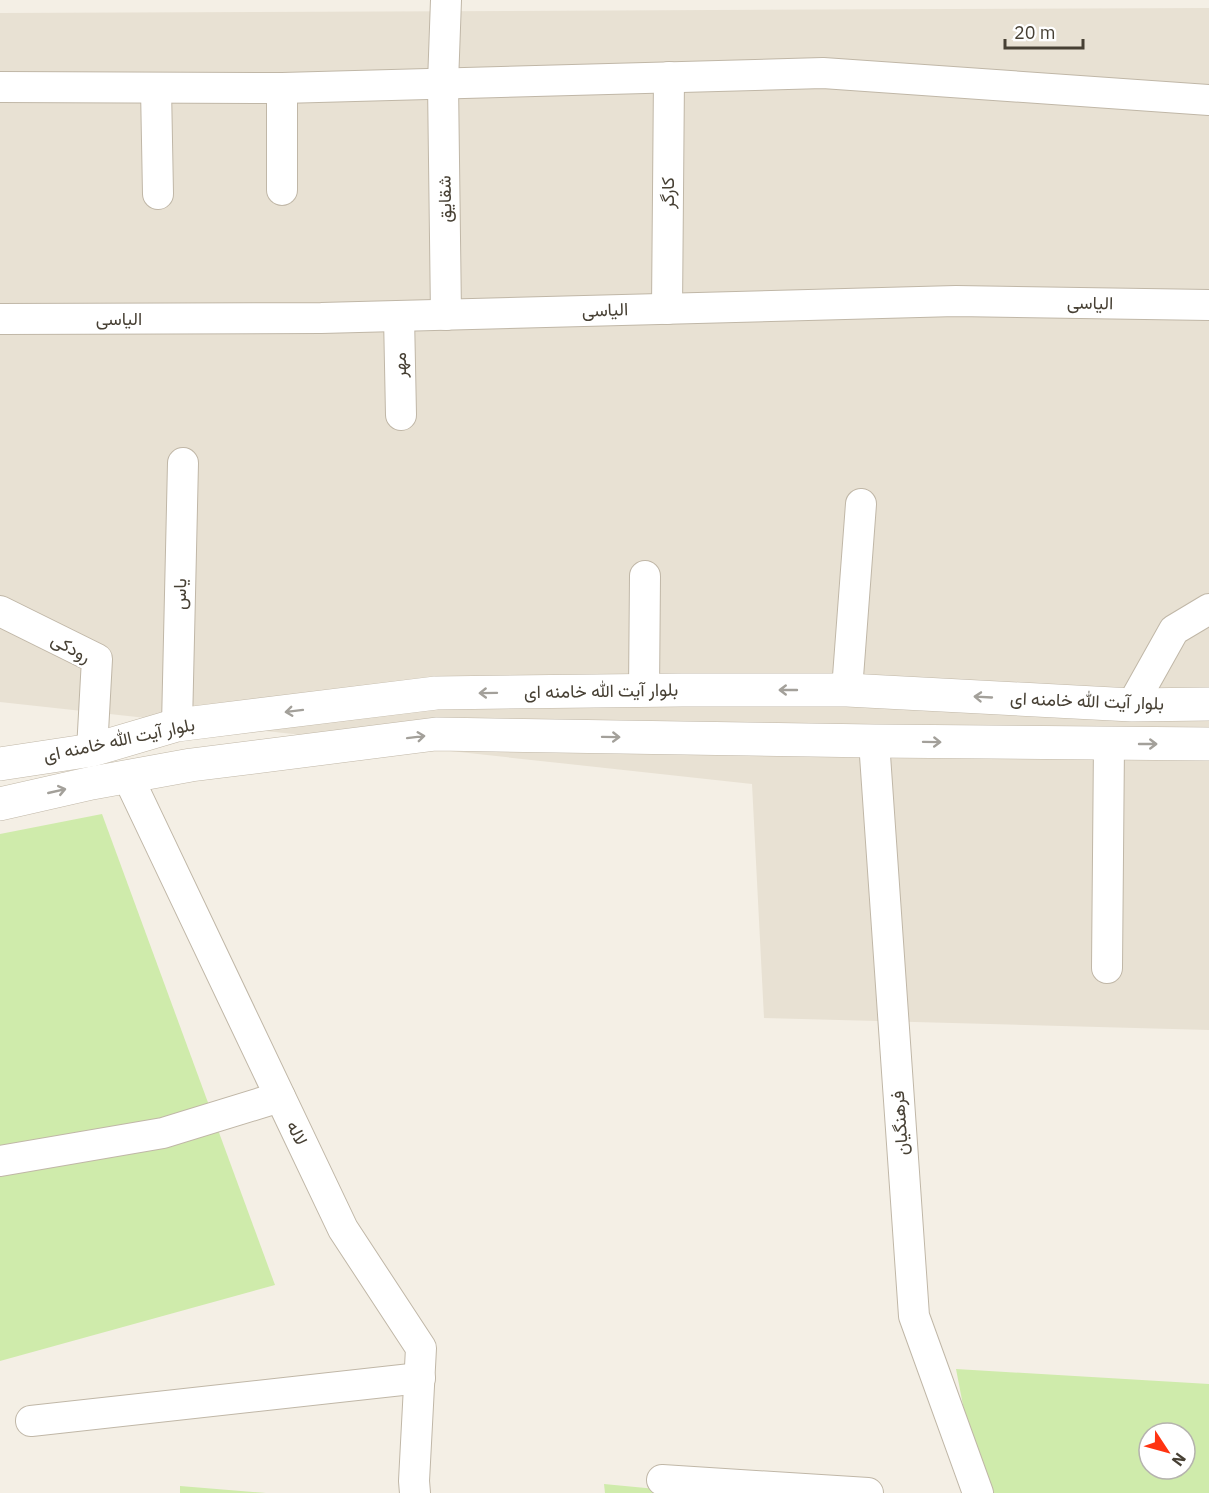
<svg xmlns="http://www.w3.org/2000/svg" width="1209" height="1493" viewBox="0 0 1209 1493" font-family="'IBM Plex Sans',Vazirmatn,sans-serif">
<rect width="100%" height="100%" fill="#f4efe5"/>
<polygon fill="#e8e1d3" points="1209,8 1209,1030 764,1018 752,784 0,702 0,13"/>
<g fill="#cfebab" fill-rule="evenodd">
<polygon points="102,814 275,1285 0,1361 0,834"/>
<path d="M956,1369L1209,1384V1493H980ZM1149,1433H1185V1469H1149Z"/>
<polygon points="604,1484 698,1493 605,1493"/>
<polygon points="180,1486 266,1493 180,1493"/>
</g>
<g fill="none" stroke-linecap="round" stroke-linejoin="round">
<g stroke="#c0b7a7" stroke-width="32">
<g id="minor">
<polyline points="0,87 282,88 823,73 1209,100"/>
<polyline points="156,88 158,194"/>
<polyline points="282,88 282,190"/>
<polyline points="667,309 669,77"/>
<polyline points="446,315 443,83 446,0"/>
<polyline points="399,316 401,415"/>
<polyline points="0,319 321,318 956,301 1209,305"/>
<polyline points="0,611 97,659 92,750"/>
<polyline points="847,690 861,504"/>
<polyline points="644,691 645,576"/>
<polyline points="1132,705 1174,630 1209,609"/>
<polyline points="177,725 183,463"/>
<polyline points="874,741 914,1316 978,1493"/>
<polyline points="128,777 343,1229 421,1348 414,1481 415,1493"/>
<polyline points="1107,968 1109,743"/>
<polyline points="0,1161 163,1133 280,1097"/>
<polyline points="31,1421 420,1378"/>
<polyline points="662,1480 868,1493"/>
</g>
</g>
<g stroke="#c0b7a7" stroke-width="34">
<g id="tertiary">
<polyline points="0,764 92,750 177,725 436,693 682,690 847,690 1132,705 1209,704"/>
<polyline points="0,804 92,783 191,765 436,734 874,741 1209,744"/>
</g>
</g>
<use href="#minor" stroke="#fff" stroke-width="30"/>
<use href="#tertiary" stroke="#fff" stroke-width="33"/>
</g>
<defs><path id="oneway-shaft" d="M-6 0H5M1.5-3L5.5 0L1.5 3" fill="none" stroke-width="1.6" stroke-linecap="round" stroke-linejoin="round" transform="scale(1.5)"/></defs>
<g stroke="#a3a09a">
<use href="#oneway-shaft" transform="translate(788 690) rotate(-180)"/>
<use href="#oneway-shaft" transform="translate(488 693) rotate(179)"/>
<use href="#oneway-shaft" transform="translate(983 697) rotate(-177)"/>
<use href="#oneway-shaft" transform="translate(294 711) rotate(173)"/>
<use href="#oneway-shaft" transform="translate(416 737) rotate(-7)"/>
<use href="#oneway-shaft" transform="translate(611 737) rotate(1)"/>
<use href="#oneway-shaft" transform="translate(932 742) rotate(1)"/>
<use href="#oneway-shaft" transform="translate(1148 744)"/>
<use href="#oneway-shaft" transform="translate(57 791) rotate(-13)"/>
</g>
<g text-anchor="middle" stroke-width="4.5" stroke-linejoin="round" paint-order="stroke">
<g font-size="18" fill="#474034" stroke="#fff">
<text transform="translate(668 193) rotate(-90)" y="6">کارگر</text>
<text transform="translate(445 199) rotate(-91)" y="6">شقایق</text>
<text transform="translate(1090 303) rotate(1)" y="6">الیاسی</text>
<text transform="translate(605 310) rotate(-2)" y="6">الیاسی</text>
<text x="119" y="325">الیاسی</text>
<text transform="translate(400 365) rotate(-91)" y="6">مهر</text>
<text transform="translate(180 594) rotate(-89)" y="6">یاس</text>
<text transform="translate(71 648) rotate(29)" y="6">رودکی</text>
<text transform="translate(601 691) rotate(-1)" y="6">بلوار آیت الله خامنه ای</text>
<text transform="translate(1087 701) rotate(2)" y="6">بلوار آیت الله خامنه ای</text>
<text transform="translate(119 740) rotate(-12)" y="6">بلوار آیت الله خامنه ای</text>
<text transform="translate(900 1123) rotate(-94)" y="6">فرهنگیان</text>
<text transform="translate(297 1133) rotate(64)" y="6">لاله</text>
</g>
</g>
<g transform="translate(1167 1451) rotate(126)"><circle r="28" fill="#ffffff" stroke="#b5b3ae" stroke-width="1.5"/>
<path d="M0-4.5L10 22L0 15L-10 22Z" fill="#ff3311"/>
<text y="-9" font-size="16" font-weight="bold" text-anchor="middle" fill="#474034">N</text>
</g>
<path d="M1005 39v9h78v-9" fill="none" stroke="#474034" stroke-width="3"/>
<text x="1014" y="39" font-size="18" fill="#474034" stroke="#ffffff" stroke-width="4.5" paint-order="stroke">20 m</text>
</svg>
